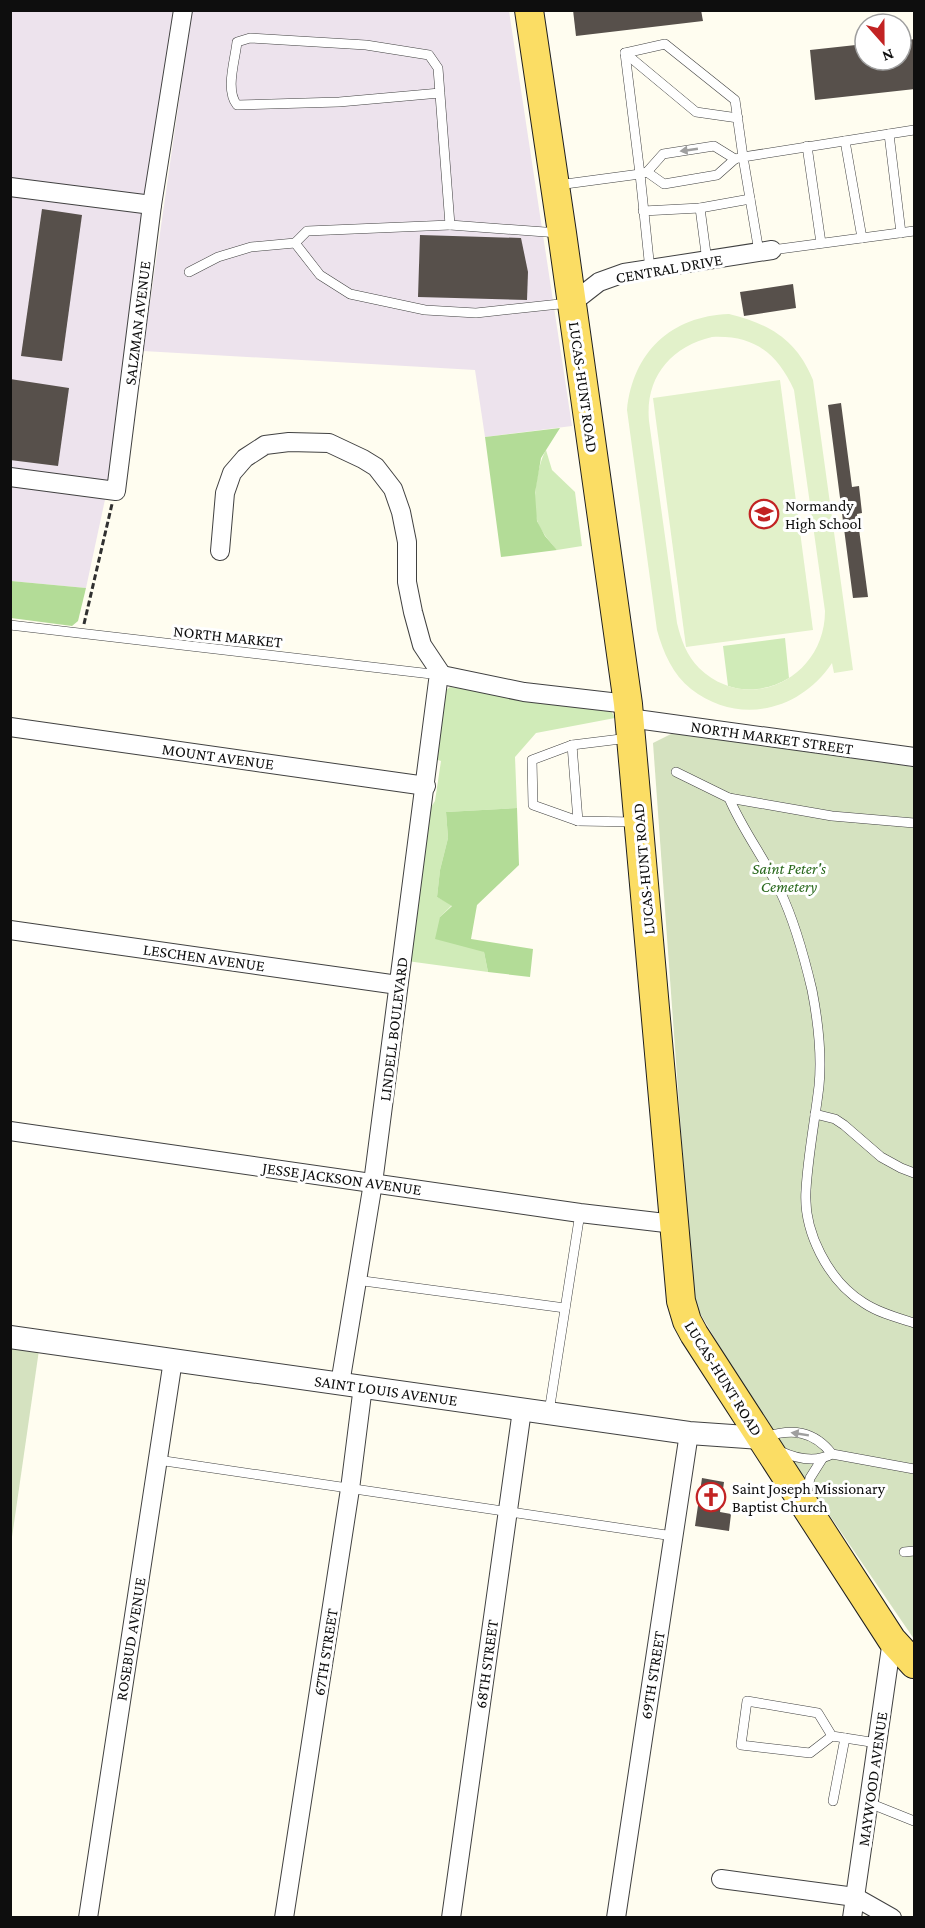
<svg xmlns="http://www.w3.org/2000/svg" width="925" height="1928" viewBox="0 0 925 1928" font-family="'Crimson Pro',serif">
<rect width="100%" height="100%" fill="#fffdf0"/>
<g fill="#ede3ed">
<polygon points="10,11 175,11 109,481 86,588 11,581"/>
<polygon points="192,11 509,11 572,426 485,437 475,370 143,351"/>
</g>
<g fill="#d0ebb8">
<path d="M546,450L552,470L575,492L582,546L557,550C550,542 542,533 538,523C531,506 537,465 546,450Z"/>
<path d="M785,638L789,678C771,689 749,693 728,686L723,646Z"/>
<polygon points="450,687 610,709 615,718 536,733 515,757 517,808 446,812 448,838 440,870 437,897 452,905 440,917 484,952 488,972 407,961 426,815 435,801 441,761 435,759 445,691"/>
</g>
<g fill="#b3dc97">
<polygon points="560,428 541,458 535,493 537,521 545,536 557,550 501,557 485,437"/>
<polygon points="11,581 86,588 78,621 72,626 11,618"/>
<polygon points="517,808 519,865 477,905 471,939 533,949 530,977 488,972 484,952 435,939 440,917 452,906 437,897 440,870 448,838 446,812"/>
</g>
<g fill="#d5e2c0">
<polygon points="673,733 914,767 914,1639 751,1400 697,1308 692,1284 653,743"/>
<polygon points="11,1346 39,1350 11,1544"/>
</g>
<g fill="#e2f1ca" fill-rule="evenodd">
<path d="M729,314C770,324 797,340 813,380L853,670L834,673L832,663C800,711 739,726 691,689C673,675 663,652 657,630L627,410C633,352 671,316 729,314ZM712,337C754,335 777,353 794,390L825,611C825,678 749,716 699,668C687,656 681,640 677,623L649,421C645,378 670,347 712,337Z"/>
<polygon points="780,380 813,630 686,647 653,398"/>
</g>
<g fill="#57504b">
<polygon points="573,10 701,10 703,21 576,36"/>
<polygon points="915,39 915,89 815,100 810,50 865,44 865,60 901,60 901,41"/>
<polygon points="42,209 82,215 62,361 21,356"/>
<polygon points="420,235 521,238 528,272 527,300 418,297"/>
<polygon points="793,284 796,308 744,316 740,292"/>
<polygon points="10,379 69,388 58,466 10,460"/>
<polygon points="841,403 852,487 859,486 862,513 857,514 868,597 853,598 828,405"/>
<polygon points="702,1478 724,1482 720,1512 731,1514 729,1531 695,1526"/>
</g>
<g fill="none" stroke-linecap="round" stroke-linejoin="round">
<g stroke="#414141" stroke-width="10">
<g id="service">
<polyline points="625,53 696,112 738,118"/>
<polyline points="889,134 901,233"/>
<polyline points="845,141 862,238"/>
<polyline points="807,146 821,243"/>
<polyline points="647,172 664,184 717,175 735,159 743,157 735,100 665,44 625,53 640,174 650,270"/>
<polyline points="558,185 640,174 647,172 663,154 714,146 735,159"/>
<polyline points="700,208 750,199"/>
<polyline points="643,211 700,208 707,261"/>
<polyline points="450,225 559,233"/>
<path d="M295,243L307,231L450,225L438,68L429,55L366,45L250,38L237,42C235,61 225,90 237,105L339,102L440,93"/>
<polyline points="772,250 914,231"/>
<polyline points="759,252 743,157 914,130"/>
<polyline points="189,272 218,257 251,247 295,243 320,275 350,294 425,310 476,313 569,303"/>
<polyline points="10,625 440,675"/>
<polyline points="629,738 572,745 578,821 635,822"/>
<polyline points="572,745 532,760 533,805 578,821"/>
<polyline points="676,772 729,798 832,816 914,823"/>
<path d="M729,798C743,831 765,859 780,891C795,922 804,956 812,990C818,1021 822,1055 819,1086C815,1120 808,1155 806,1190C803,1231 828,1281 864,1303C879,1313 898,1318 914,1323"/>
<polyline points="815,1114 835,1119 844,1125 881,1157 901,1168 914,1173"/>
<polyline points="356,1280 565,1308"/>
<polyline points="549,1412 580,1213"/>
<path d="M765,1437C793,1428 814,1431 832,1454"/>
<path d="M780,1451C797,1459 815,1463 832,1454L914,1469"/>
<polyline points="158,1460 673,1536"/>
<polyline points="806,1497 810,1478 822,1459"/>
<polyline points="904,1552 914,1551"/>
<polyline points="832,1736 818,1713 747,1701 741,1745 810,1753 832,1736 877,1743"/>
<polyline points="833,1801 845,1738"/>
<polyline points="869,1803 914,1821"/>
</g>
</g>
<g stroke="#414141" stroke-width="20">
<g id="minor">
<polyline points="10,187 152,205"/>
<polyline points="572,303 599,282 624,273 772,250"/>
<polyline points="10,477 116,491 152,205 183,10"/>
<polyline points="220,551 225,493 232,473 245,458 265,445 289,442 329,443 363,459 376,467 393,489 401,512 407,542 407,582 413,612 422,645 442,675"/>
<polyline points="442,675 524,692 628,704"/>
<polyline points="629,718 914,757"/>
<polyline points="10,727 426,786"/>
<polyline points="10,930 398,985"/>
<polyline points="10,1131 580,1213 674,1224"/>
<polyline points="340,1384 373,1183 438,681 442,675"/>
<polyline points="721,1879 855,1897 892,1918"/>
<polyline points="88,1918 173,1360"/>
<polyline points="284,1918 350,1489 363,1386"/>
<polyline points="451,1918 522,1410"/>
<polyline points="616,1918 689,1433"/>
<polyline points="852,1918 892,1640"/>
</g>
</g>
<g stroke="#414141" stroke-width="24">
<polyline id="tertiary" points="10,1337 689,1433 761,1438"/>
</g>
<g stroke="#1f1f1f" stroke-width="30">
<polyline id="primary" points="529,10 562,233 628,704 681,1301 687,1321 694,1334 892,1640 914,1664"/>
</g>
<polyline stroke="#303030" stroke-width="3" stroke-dasharray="6 3" stroke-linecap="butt" points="84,624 112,504"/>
<use href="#service" stroke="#fff" stroke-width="9"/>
<use href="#minor" stroke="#fff" stroke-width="18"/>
<use href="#tertiary" stroke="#fff" stroke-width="22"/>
<use href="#primary" stroke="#fbdd64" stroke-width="28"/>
</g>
<defs><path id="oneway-solid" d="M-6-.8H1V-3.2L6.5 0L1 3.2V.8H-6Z" transform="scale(1.5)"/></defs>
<g fill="#9f9f9f">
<use href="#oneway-solid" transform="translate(689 150) rotate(172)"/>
<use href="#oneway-solid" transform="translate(800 1434) rotate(-171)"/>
</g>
<defs>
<g id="school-ring" transform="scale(1.5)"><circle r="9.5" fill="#fff" stroke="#c22323" stroke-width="1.5"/><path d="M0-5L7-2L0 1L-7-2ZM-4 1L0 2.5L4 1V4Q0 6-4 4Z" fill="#c22323"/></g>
<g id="church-ring" transform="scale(1.5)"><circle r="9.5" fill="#fff" stroke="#c22323" stroke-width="1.5"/><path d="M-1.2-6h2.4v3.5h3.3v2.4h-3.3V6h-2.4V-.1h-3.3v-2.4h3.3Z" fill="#c22323"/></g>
</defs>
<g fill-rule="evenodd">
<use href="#school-ring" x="764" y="514"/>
<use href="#church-ring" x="711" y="1497"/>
</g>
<g text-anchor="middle" stroke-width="6" stroke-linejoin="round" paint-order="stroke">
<g font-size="16" fill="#0e0e0e" stroke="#fff">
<text transform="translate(669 268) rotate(-10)" y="6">CENTRAL DRIVE</text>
<text transform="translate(137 323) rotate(-83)" y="6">SALZMAN AVENUE</text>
<text transform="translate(584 387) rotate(82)" y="6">LUCAS-HUNT ROAD</text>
<text transform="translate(228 636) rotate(6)" y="6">NORTH MARKET</text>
<text transform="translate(772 737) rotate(8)" y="6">NORTH MARKET STREET</text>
<text transform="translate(218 756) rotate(8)" y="6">MOUNT AVENUE</text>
<text transform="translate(643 869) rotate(-95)" y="6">LUCAS-HUNT ROAD</text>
<text transform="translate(204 957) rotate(8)" y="6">LESCHEN AVENUE</text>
<text transform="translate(393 1029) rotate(-83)" y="6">LINDELL BOULEVARD</text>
<text transform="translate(342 1178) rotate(8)" y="6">JESSE JACKSON AVENUE</text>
<text transform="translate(724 1378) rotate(58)" y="6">LUCAS-HUNT ROAD</text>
<text transform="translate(386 1390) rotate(8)" y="6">SAINT LOUIS AVENUE</text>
<text transform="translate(130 1639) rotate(-81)" y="6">ROSEBUD AVENUE</text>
<text transform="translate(325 1652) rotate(-81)" y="6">67TH STREET</text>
<text transform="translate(486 1664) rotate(-82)" y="6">68TH STREET</text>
<text transform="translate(652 1675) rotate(-81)" y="6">69TH STREET</text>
<text transform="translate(872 1779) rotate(-82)" y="6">MAYWOOD AVENUE</text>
</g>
<g font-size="16" fill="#0e0e0e" stroke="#fff" text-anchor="start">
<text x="785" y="511">Normandy<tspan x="785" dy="18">High School</tspan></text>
<text x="732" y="1494">Saint Joseph Missionary<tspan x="732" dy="18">Baptist Church</tspan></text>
</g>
<g font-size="16" font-style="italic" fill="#29681d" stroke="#fff">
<text x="789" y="874">Saint Peter's<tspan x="789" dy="18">Cemetery</tspan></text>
</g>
</g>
<rect width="925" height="1928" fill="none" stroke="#0e0e0e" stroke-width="24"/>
<g transform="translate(883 42) rotate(159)"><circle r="28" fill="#ffffff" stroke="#9f9f9f" stroke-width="1.5"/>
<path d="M0-4.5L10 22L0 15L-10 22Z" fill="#c22323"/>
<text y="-9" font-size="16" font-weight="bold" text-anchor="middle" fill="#0e0e0e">N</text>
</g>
</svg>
